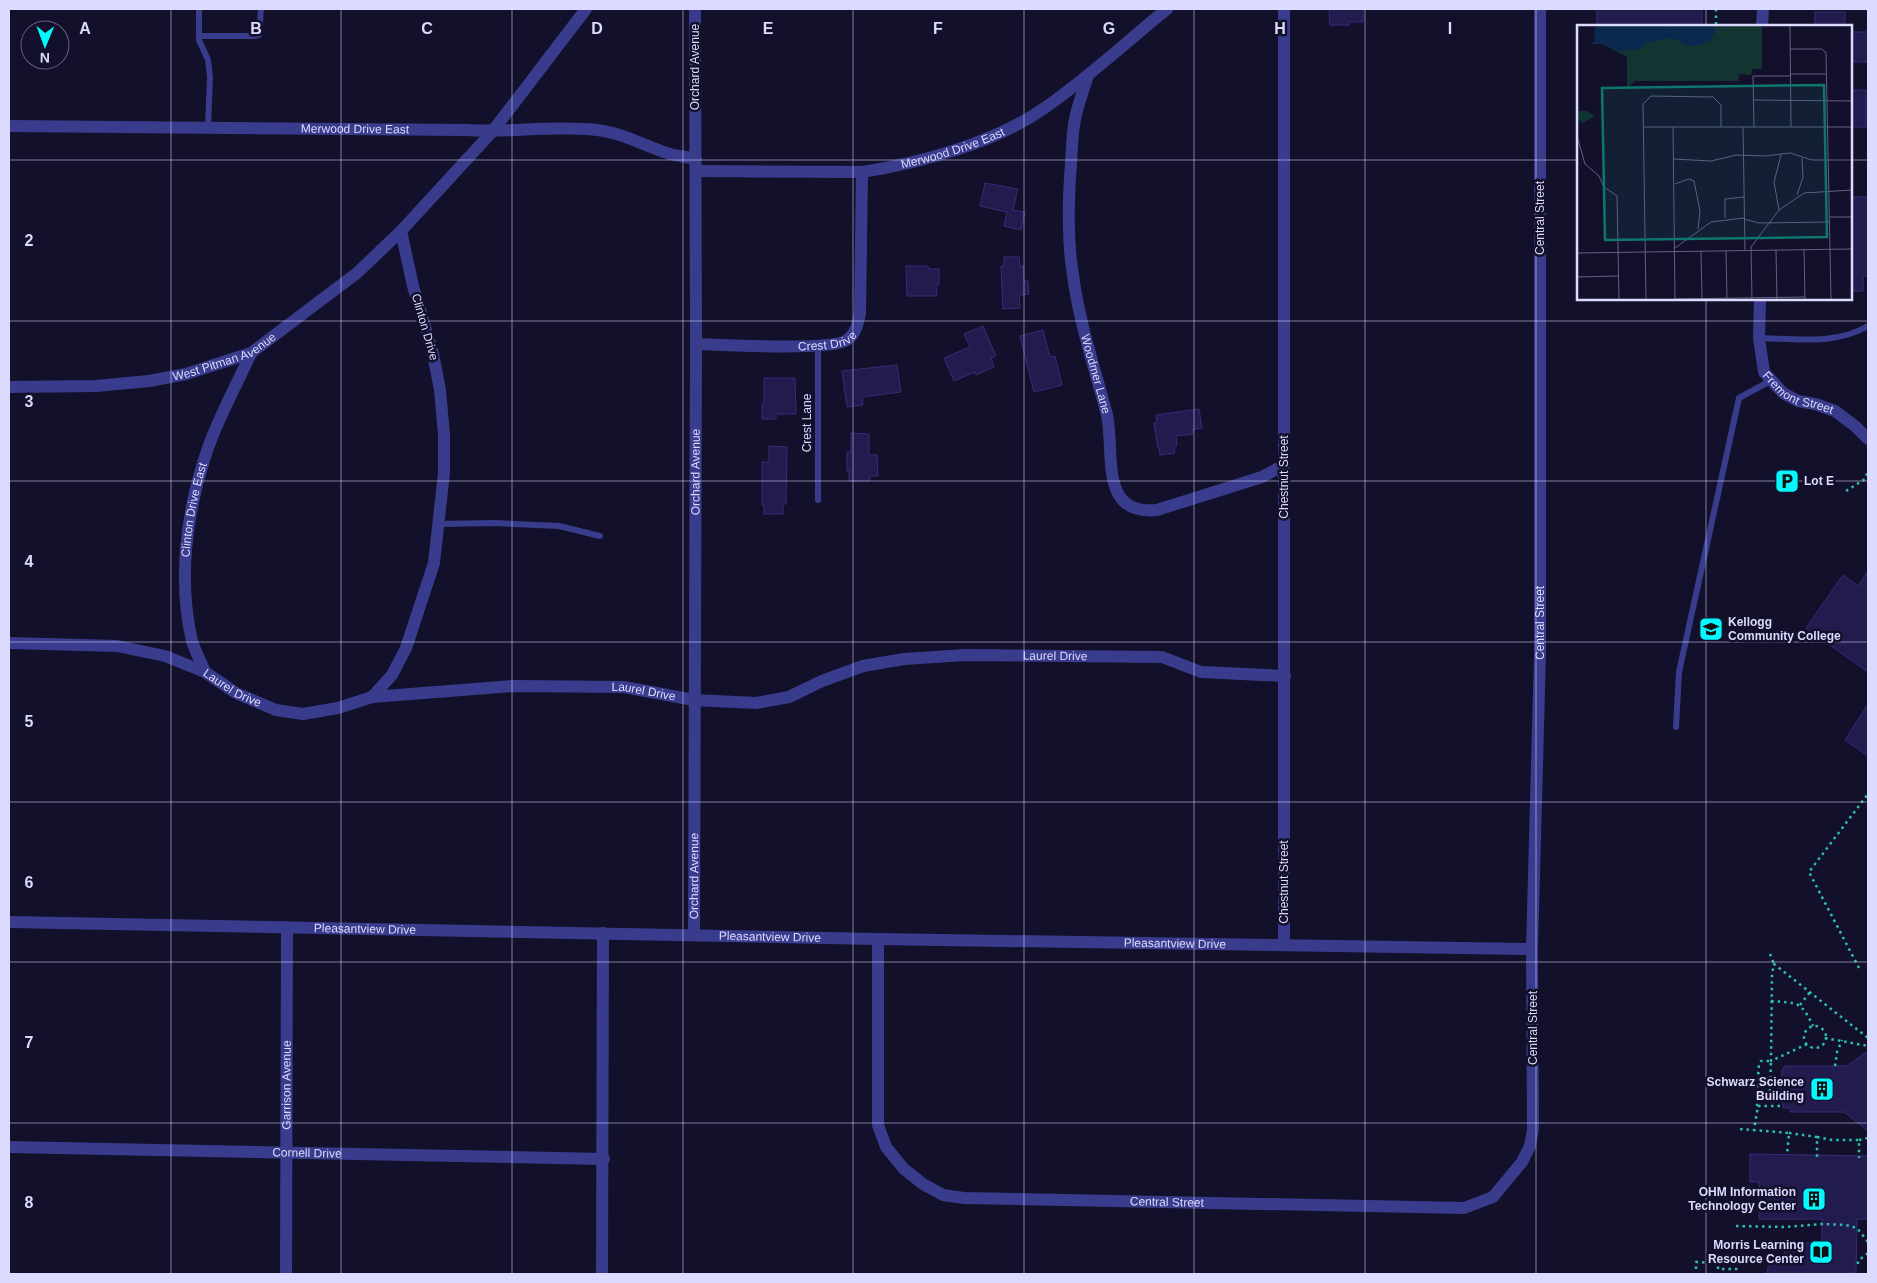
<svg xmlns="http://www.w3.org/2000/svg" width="1877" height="1283" viewBox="0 0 1877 1283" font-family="Arial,sans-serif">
<rect width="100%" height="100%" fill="#13102b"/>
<g fill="#221b4d" stroke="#362c7a">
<polygon points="1329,9 1363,9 1363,22 1349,22 1349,25 1330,25"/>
<rect x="1597" y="9" width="105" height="17"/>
<rect x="1815" y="12" width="30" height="14"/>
<rect x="1851" y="32" width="17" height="30"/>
<rect x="1851" y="90" width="15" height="37"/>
<polygon points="985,183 1018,189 1013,210 1025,212 1021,230 1004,226 1007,212 980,206"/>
<polygon points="1851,197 1868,197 1868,276 1863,276 1863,291 1851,291"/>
<polygon points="1004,257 1019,257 1020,266 1023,266 1024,281 1028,281 1029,294 1019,295 1020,308 1003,309 1001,266 1004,266"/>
<polygon points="906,266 928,266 929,269 939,269 939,285 936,285 937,296 907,296"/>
<polygon points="983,326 996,356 991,358 994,367 976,375 975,372 954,381 944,358 970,347 964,334"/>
<polygon points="1043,330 1050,357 1055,356 1062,385 1034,392 1020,336"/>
<polygon points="897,365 901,392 862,397 863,405 847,407 842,371"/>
<polygon points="764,378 795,378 796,414 776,414 776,419 762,419 762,404 764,404"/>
<polygon points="1199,409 1202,428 1192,430 1193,434 1176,436 1177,446 1174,446 1175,453 1160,455 1159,448 1158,448 1154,423 1157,423 1156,415"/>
<polygon points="851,433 869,434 869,455 877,455 878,476 870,476 870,481 849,481 849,470 847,471 847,452 851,452"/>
<polygon points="769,446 787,447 786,504 783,504 783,514 764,514 764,505 762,505 762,462 769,462"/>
<polygon points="1868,571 1868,672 1806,628 1843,575 1858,586"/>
<polygon points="1868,704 1868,756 1845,740"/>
<polygon points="1868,1051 1868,1131 1844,1112 1790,1112 1790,1108 1783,1108 1783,1101 1776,1100 1777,1086 1781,1086 1782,1069 1784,1069 1784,1066 1847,1066"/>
<polygon points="1750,1154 1868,1156 1868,1219 1857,1219 1856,1273 1846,1273 1846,1274 1767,1274 1769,1261 1784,1260 1785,1243 1822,1243 1822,1219 1759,1219 1759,1182 1750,1182"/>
</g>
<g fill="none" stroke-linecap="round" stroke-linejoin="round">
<g stroke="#2cc1ad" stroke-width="2.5" stroke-dasharray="2.5 4" stroke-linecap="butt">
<polyline points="1716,9 1716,26"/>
<polyline points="1846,491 1865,479 1868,471"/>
<polyline points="1770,954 1774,964"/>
<polyline points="1859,968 1809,872 1868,794"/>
<path d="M1771,1001C1798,1003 1801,1001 1813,1026"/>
<polyline points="1800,1005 1810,992"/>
<circle cx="1815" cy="1037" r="11"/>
<polyline points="1825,1038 1868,1046"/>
<polyline points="1807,1044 1771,1061 1772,974 1774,964 1868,1038"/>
<polyline points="1835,1066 1837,1052 1842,1040"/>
<polyline points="1777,1091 1770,1091 1771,1061 1761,1061 1759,1064 1756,1104 1758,1106 1754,1130 1789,1133 1787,1155"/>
<polyline points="1758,1106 1783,1106"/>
<polyline points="1740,1129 1754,1130"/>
<polyline points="1789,1133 1817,1137 1817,1157"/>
<polyline points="1817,1137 1832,1140 1859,1140 1859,1158"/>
<polyline points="1859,1140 1868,1138"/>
<polyline points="1736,1226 1785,1227 1822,1224 1846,1225 1857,1228 1868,1242"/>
<polyline points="1858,1264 1858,1261 1867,1254 1868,1249"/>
<polyline points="1696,1269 1696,1262 1718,1263 1718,1269 1738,1269"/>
</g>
<g stroke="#393c8c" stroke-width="6">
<polyline points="199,9 199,40 208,60 210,77 208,127"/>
<polyline points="199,36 254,36 259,35 261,9"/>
<path d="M1759,338C1796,339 1836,345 1868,326"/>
<polyline points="818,346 818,500"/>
<polyline points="438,524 494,523 559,526 600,536"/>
<polyline points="1676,727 1679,672 1739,398 1772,380"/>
</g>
<g stroke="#393c8c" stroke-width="12">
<polyline points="1284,9 1284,944"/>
<polyline points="1762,26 1763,9"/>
<path id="s1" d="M1088,75C1084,89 1078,104 1075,119C1072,133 1072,149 1071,164C1068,201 1067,238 1073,275C1079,322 1095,369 1107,415C1115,451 1098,516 1157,510L1262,477L1284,465"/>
<path id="s2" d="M9,126L466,130C509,133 553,125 597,130C623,133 645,146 670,154C678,156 688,157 696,159"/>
<path id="s3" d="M696,171L862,172C920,163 994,143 1043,109C1087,79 1126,42 1167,9"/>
<path id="s4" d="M1760,299L1759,338L1764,372L1783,393L1798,401L1815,404L1835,411L1855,426L1868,439"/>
<path id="s5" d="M696,344C721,345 832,351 847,340C856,334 858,323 860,313L862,172"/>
<path id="s6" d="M9,387L96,386L149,381L186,374L251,353L357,273L401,231"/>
<path id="s7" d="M9,643L117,646L165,656L205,672L236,693L276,710L303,714L338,708L372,697L512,686L624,687L694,700L756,703L789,697L822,681L863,666L904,659L965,655L1162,657L1201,672L1285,676"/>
<path id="s8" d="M205,672C201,662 195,651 192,641C178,581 186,515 205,457C216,421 236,387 251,353"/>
<polyline points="372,697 392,675 406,648 434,563 444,473 444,435 440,390 433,354 413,286 401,231 492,132 586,9"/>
<path id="s9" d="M9,922L878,939L1532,949"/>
<path id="s10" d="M694,934L696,344L695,9"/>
<path id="s11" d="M878,939V1125L886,1147L904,1169L923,1184L943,1195L964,1198L1464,1208L1493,1197L1522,1162L1530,1146L1533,1129L1532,949L1540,654V9"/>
<path id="s12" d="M9,1147L604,1159"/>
<path id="s13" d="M286,1274L287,927"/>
<polyline points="602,1274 603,933"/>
</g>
</g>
<path fill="none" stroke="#dcdaff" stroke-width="1" stroke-opacity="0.55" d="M171,9V1274M341,9V1274M512,9V1274M683,9V1274M853,9V1274M1024,9V1274M1194,9V1274M1365,9V1274M1536,9V1274M1706,9V26M9,160H1578M1851,160H1868M1706,299V1274M9,321H1868M9,481H1868M9,642H1868M9,802H1868M9,962H1868M9,1123H1868"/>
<defs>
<g id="parking-square" transform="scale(1.25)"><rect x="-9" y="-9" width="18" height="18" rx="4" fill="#06f8ff" stroke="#13102b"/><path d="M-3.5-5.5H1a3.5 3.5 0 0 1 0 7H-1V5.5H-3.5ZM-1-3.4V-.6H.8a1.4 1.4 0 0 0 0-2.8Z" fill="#111"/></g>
<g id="university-square" transform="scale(1.25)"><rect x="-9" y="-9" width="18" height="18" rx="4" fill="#06f8ff" stroke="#13102b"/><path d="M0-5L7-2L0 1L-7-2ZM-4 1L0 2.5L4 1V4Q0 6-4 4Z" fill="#111"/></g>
<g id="building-square" transform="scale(1.25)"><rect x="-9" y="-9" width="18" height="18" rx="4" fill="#06f8ff" stroke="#13102b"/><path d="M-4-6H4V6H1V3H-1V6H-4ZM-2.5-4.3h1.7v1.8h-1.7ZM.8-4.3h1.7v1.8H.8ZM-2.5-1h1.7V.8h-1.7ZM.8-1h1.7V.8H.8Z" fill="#111"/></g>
<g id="library-square" transform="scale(1.25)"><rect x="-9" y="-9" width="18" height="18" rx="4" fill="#06f8ff" stroke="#13102b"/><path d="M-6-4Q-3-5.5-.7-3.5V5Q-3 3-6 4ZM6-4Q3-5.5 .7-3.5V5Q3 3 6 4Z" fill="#111"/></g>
</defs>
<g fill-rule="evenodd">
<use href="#parking-square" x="1787" y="481"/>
<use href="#university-square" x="1711" y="629"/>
<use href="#building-square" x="1822" y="1089"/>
<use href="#building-square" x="1814" y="1199"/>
<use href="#library-square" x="1821" y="1252"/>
</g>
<g text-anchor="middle" stroke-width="5" stroke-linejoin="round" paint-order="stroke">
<g font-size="12" fill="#dcdaff" stroke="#13102b">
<text transform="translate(695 67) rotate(-90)" y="4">Orchard Avenue</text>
<text dy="4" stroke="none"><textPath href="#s2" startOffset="346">Merwood Drive East</textPath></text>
<text dy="4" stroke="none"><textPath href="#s3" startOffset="260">Merwood Drive East</textPath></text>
<text transform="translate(1540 218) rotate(-90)" y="4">Central Street</text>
<text transform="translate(425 327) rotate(74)" y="4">Clinton Drive</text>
<text dy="4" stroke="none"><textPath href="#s5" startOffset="132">Crest Drive</textPath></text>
<text dy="4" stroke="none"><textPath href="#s6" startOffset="220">West Pitman Avenue</textPath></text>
<text dy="4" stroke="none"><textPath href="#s1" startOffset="304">Woodmer Lane</textPath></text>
<text dy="4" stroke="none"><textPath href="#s4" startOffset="115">Fremont Street</textPath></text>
<text transform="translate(807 423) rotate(-90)" y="4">Crest Lane</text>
<text dy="4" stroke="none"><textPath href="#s10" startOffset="462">Orchard Avenue</textPath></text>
<text transform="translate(1284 477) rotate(-90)" y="4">Chestnut Street</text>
<text dy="4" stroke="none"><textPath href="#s8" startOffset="166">Clinton Drive East</textPath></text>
<text dy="4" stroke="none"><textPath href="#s11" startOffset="1424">Central Street</textPath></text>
<text dy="4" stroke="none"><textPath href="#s7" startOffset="1072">Laurel Drive</textPath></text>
<text dy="4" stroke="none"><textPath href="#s7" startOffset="232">Laurel Drive</textPath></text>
<text dy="4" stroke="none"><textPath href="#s7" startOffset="652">Laurel Drive</textPath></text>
<text dy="4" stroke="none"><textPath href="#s10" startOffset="58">Orchard Avenue</textPath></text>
<text transform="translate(1284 882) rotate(-90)" y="4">Chestnut Street</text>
<text dy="4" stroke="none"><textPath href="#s9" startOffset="356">Pleasantview Drive</textPath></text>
<text dy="4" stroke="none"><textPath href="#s9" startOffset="761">Pleasantview Drive</textPath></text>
<text dy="4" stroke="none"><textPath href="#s9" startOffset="1166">Pleasantview Drive</textPath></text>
<text transform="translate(1533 1028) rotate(-90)" y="4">Central Street</text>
<text dy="4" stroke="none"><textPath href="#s13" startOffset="189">Garrison Avenue</textPath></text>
<text dy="4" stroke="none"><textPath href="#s12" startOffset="298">Cornell Drive</textPath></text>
<text dy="4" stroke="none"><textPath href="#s11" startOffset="509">Central Street</textPath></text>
</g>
<g font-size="12" font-weight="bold" fill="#dcdaff" stroke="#13102b" text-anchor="end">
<text x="1804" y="485" text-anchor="start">Lot E</text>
<text x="1728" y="626" text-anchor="start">Kellogg<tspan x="1728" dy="14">Community College</tspan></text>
<text x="1804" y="1086">Schwarz Science<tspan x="1804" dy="14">Building</tspan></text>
<text x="1796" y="1196">OHM Information<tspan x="1796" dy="14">Technology Center</tspan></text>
<text x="1804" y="1249">Morris Learning<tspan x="1804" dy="14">Resource Center</tspan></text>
</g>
</g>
<g transform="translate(1577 25)">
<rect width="275" height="275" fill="#13102b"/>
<path d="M0,86H9L18,91L6,98L0,94Z" fill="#133532"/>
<path d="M21,0H185V44H175L174,50L162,49L161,56H58L50,64V32L25,19H13L18,16L17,7Z" fill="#133532"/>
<path d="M21,0H88L94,4L98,0H138V7L133,16L114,22L94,13L70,18L62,24L42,26L25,19H13L18,16L17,7Z" fill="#0b294f"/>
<path fill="none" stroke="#636180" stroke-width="1" d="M213,0L214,102M213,24H245L249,28L254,275M214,49H249M176,75L275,76M66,102H275M96,102L98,275M166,102L168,226M177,102L176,51H214M0,111L8,139L22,151L27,162L40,171L42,275M96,134L134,136L159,130L188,131L213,128L235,135H275M98,159L112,154L117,156L123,186L121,204M220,170L226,152L225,133M202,185L227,168L275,165M252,192H275M148,193V174L167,172M167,194L182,198L252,197M98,223L134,197L167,193M227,224L228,275M199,225L200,275M124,226L125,273M149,226L150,273M0,228L275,224M0,252L41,251M98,274L228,272M69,275L66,79L74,71L136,72L144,80V102M175,275L174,222L202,185L197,157L204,130"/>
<path fill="#0f766e" fill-opacity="0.15" stroke="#0f766e" stroke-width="2.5" d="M247,60L250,212L28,215L25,63Z"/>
<rect width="275" height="275" fill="none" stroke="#dcdaff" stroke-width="2.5"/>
</g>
<g font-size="16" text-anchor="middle" font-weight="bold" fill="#dcdaff" stroke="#13102b" stroke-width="5" stroke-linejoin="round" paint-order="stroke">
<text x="85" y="34">A</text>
<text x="256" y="34">B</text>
<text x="427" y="34">C</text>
<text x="597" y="34">D</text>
<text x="768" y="34">E</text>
<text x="938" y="34">F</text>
<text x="1109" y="34">G</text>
<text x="1280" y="34">H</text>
<text x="1450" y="34">I</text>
<text x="29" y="246">2</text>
<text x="29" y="407">3</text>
<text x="29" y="567">4</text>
<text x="29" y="727">5</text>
<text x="29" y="888">6</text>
<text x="29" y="1048">7</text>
<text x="29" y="1208">8</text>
</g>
<rect width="1877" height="1283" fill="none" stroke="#dcdaff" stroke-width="20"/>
<g transform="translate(45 45) rotate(181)"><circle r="24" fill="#13102b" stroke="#636180"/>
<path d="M0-4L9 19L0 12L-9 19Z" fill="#06f8ff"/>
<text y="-8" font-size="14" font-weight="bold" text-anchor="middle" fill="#dcdaff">N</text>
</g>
</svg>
